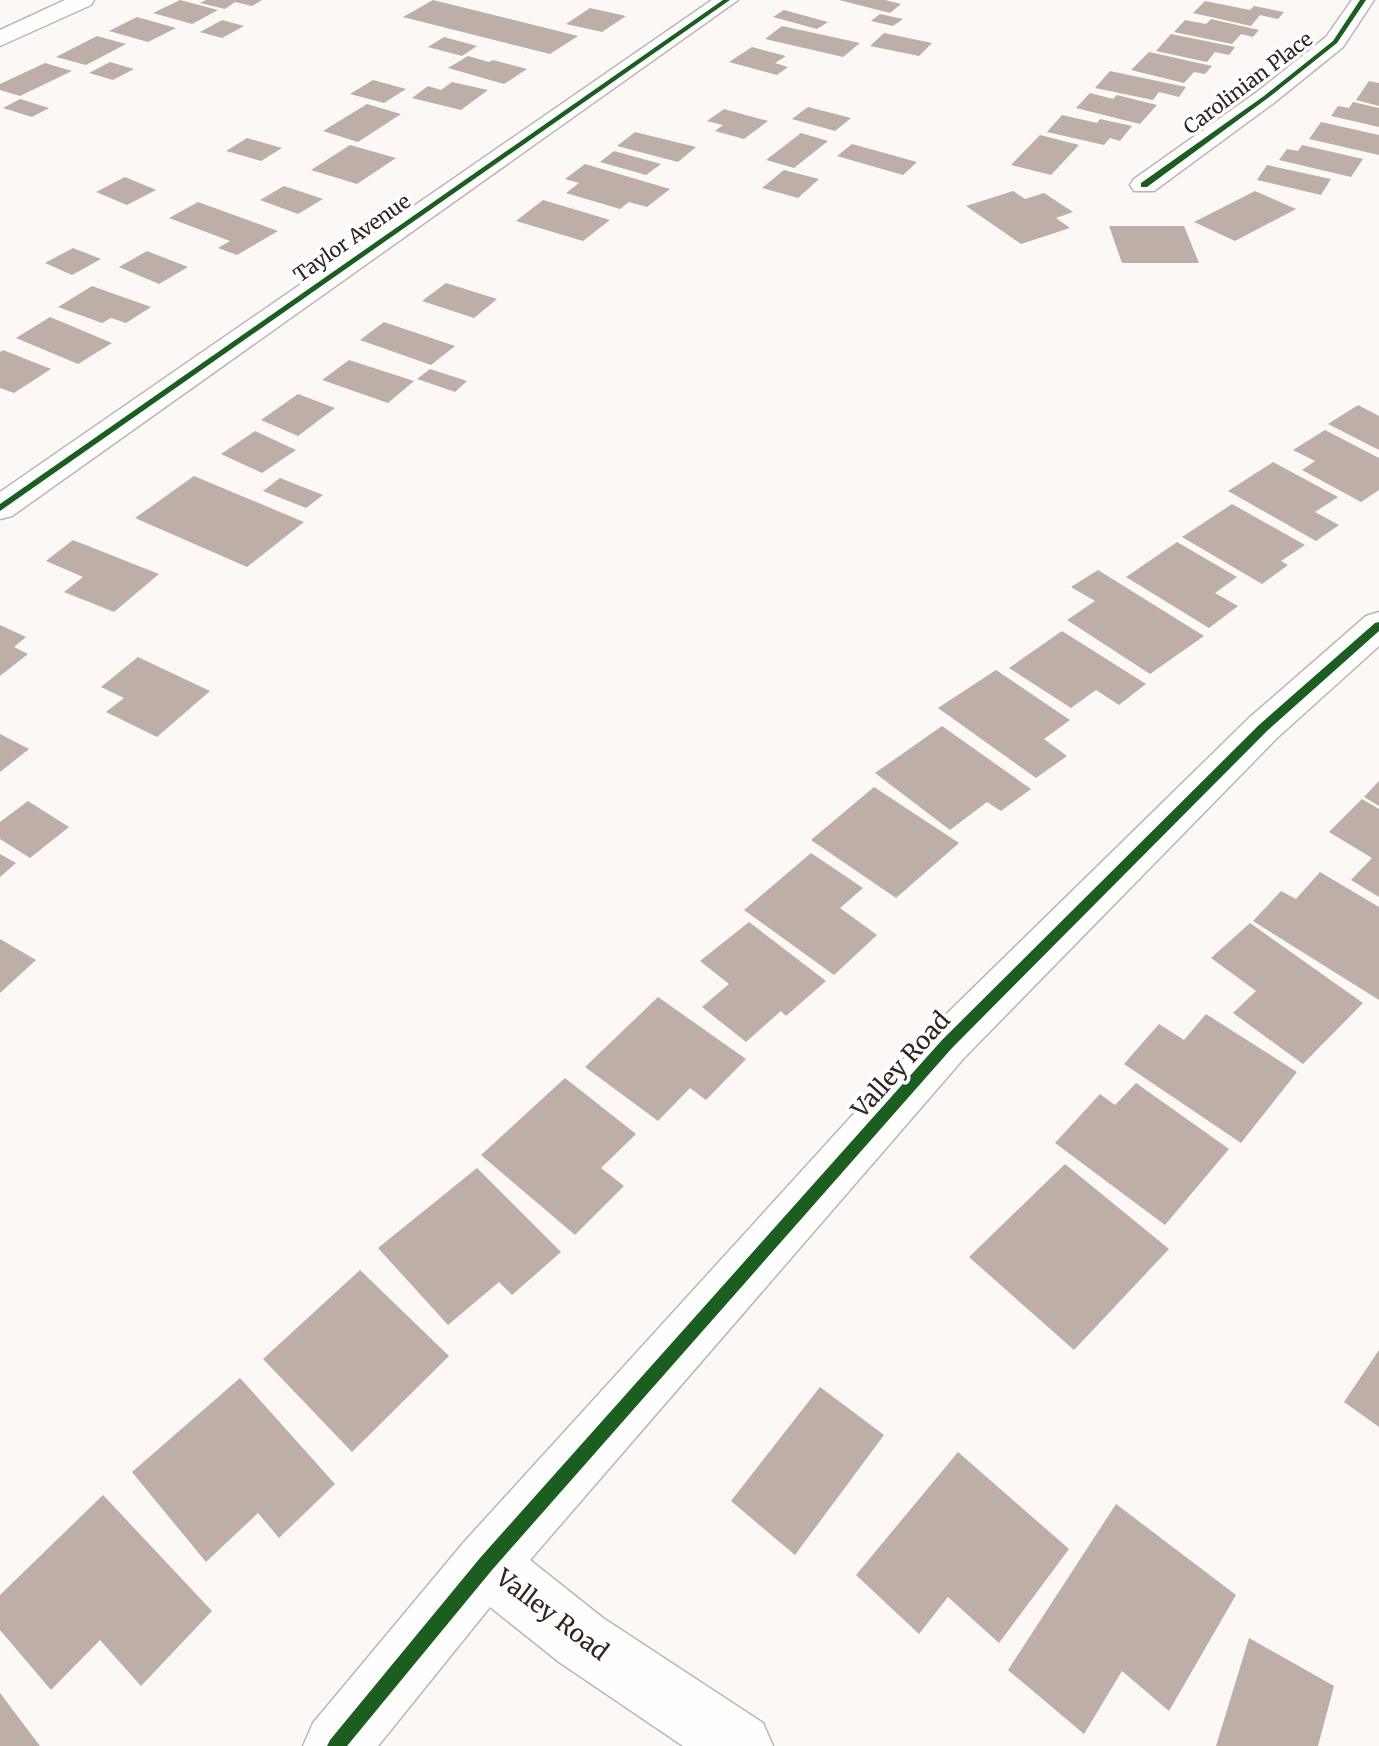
<svg xmlns="http://www.w3.org/2000/svg" width="1379" height="1746" viewBox="0 0 1379 1746" font-family="Merriweather,serif">
<rect width="100%" height="100%" fill="#fcf8f6"/>
<g fill="#beaea8">
<polygon points="180,0 218,10 192,24 153,13"/>
<polygon points="206,0 262,0 252,6 235,2 225,9 200,3"/>
<polygon points="433,0 578,36 550,54 403,17"/>
<polygon points="839,0 885,0 901,4 890,13"/>
<polygon points="1205,1 1250,10 1254,6 1284,12 1278,19 1260,15 1251,26 1193,13"/>
<polygon points="590,8 626,16 602,32 566,24"/>
<polygon points="784,10 828,22 817,29 773,17"/>
<polygon points="880,14 903,19 893,26 871,21"/>
<polygon points="137,17 176,28 148,42 109,31"/>
<polygon points="1211,19 1259,30 1253,37 1241,34 1232,44 1174,32 1185,20 1206,24"/>
<polygon points="222,20 244,26 222,38 200,32"/>
<polygon points="782,26 860,43 843,57 765,39"/>
<polygon points="884,33 932,43 919,56 870,46"/>
<polygon points="1171,34 1235,47 1229,55 1215,52 1207,62 1156,51"/>
<polygon points="97,36 126,44 86,65 56,57"/>
<polygon points="444,37 477,46 462,56 428,47"/>
<polygon points="752,47 786,56 775,63 788,67 777,75 729,62"/>
<polygon points="1149,52 1212,66 1205,74 1194,72 1184,83 1131,70"/>
<polygon points="468,56 489,62 493,60 527,69 504,84 448,68"/>
<polygon points="110,62 134,69 113,80 89,73"/>
<polygon points="45,63 72,71 20,96 0,90 0,84"/>
<polygon points="1110,71 1186,87 1179,97 1159,92 1153,100 1095,88"/>
<polygon points="373,80 406,89 384,103 350,94"/>
<polygon points="1369,81 1379,83 1379,106 1356,100"/>
<polygon points="452,82 488,90 461,110 412,98 428,86 441,90"/>
<polygon points="1090,93 1113,99 1117,95 1157,105 1140,124 1076,108"/>
<polygon points="20,99 49,108 32,117 3,108"/>
<polygon points="1353,102 1379,108 1379,127 1331,116 1338,106 1349,108"/>
<polygon points="367,104 401,114 358,142 323,131"/>
<polygon points="808,107 851,118 835,131 792,119"/>
<polygon points="724,109 768,121 744,139 715,131 723,125 707,121"/>
<polygon points="1062,115 1097,123 1100,119 1132,126 1120,141 1110,138 1104,145 1047,132"/>
<polygon points="1321,122 1379,135 1379,155 1309,139"/>
<polygon points="635,132 696,147 678,162 617,146"/>
<polygon points="801,133 828,141 794,168 766,160"/>
<polygon points="1040,135 1079,145 1051,175 1011,165"/>
<polygon points="247,138 282,148 261,161 226,151"/>
<polygon points="852,144 917,162 903,175 837,156"/>
<polygon points="350,145 396,158 357,184 311,170"/>
<polygon points="1302,145 1363,159 1351,177 1279,160 1287,149 1298,151"/>
<polygon points="614,151 661,164 646,175 600,162"/>
<polygon points="585,164 670,189 647,207 629,202 620,209 566,193 579,183 565,179"/>
<polygon points="1267,165 1331,179 1321,195 1257,180"/>
<polygon points="784,170 819,179 798,198 762,188"/>
<polygon points="125,177 156,190 127,205 96,192"/>
<polygon points="284,186 323,199 298,214 260,200"/>
<polygon points="1013,191 1025,199 1044,193 1073,212 1056,218 1070,228 1021,244 966,206"/>
<polygon points="1255,191 1296,209 1235,241 1194,222"/>
<polygon points="543,200 610,220 583,241 516,221"/>
<polygon points="198,202 278,231 237,255 218,248 230,241 169,218"/>
<polygon points="1109,226 1184,226 1199,263 1122,263"/>
<polygon points="73,248 101,259 72,275 45,263"/>
<polygon points="147,251 188,267 159,284 119,267"/>
<polygon points="446,283 497,299 474,318 422,301"/>
<polygon points="92,286 151,307 126,323 111,318 102,323 58,307"/>
<polygon points="50,317 112,343 78,364 16,338"/>
<polygon points="384,322 455,346 431,365 360,340"/>
<polygon points="3,350 51,369 14,393 0,388 0,352"/>
<polygon points="349,360 414,381 388,403 322,380"/>
<polygon points="430,369 467,381 455,392 417,379"/>
<polygon points="298,394 335,408 298,436 261,420"/>
<polygon points="1358,405 1379,416 1379,450 1328,424"/>
<polygon points="1325,430 1379,458 1379,490 1361,502 1302,470 1315,461 1293,450"/>
<polygon points="255,431 296,450 262,473 221,454"/>
<polygon points="1273,462 1338,497 1315,512 1339,525 1316,541 1228,491"/>
<polygon points="194,476 304,522 247,567 135,518"/>
<polygon points="280,478 323,495 306,508 263,491"/>
<polygon points="1232,504 1305,545 1281,561 1288,565 1262,584 1182,537"/>
<polygon points="73,540 159,574 114,612 64,592 83,577 46,561"/>
<polygon points="1177,542 1237,577 1215,593 1238,606 1209,628 1126,577"/>
<polygon points="1098,570 1204,636 1150,674 1067,620 1095,601 1071,587"/>
<polygon points="0,625 26,637 14,647 28,654 0,676"/>
<polygon points="1062,631 1146,684 1119,705 1096,690 1071,708 1009,668"/>
<polygon points="138,657 210,691 157,737 106,712 124,698 101,687"/>
<polygon points="996,670 1070,720 1044,739 1067,756 1036,778 938,708"/>
<polygon points="942,726 1031,789 1001,811 987,802 950,830 875,773"/>
<polygon points="0,734 29,749 0,772"/>
<polygon points="1379,781 1379,806 1364,797"/>
<polygon points="874,787 959,843 896,898 811,840"/>
<polygon points="1362,799 1379,809 1379,897 1351,880 1372,858 1329,832"/>
<polygon points="28,801 69,827 30,858 0,839 0,822"/>
<polygon points="811,853 863,888 840,908 877,935 834,975 744,910"/>
<polygon points="0,854 16,863 0,877"/>
<polygon points="1320,872 1379,907 1379,1000 1253,921 1281,891 1296,899"/>
<polygon points="749,922 826,981 786,1016 781,1011 746,1042 702,1007 729,984 700,961"/>
<polygon points="1250,923 1363,1003 1303,1064 1233,1013 1256,991 1211,958"/>
<polygon points="0,939 36,960 0,993"/>
<polygon points="658,997 746,1059 706,1100 690,1088 658,1121 585,1067"/>
<polygon points="1206,1014 1297,1072 1241,1143 1124,1064 1159,1024 1184,1040"/>
<polygon points="565,1078 636,1134 601,1168 624,1186 575,1235 481,1155"/>
<polygon points="1136,1083 1229,1149 1165,1225 1055,1143 1100,1094 1115,1105"/>
<polygon points="1065,1164 1169,1249 1074,1350 969,1257"/>
<polygon points="477,1168 561,1252 512,1295 499,1282 448,1325 378,1248"/>
<polygon points="360,1270 449,1356 352,1452 263,1359"/>
<polygon points="1379,1350 1379,1427 1344,1402"/>
<polygon points="240,1378 335,1484 279,1538 258,1513 206,1562 132,1472"/>
<polygon points="820,1387 884,1435 795,1555 731,1501"/>
<polygon points="958,1452 1069,1549 999,1643 948,1597 919,1634 856,1575"/>
<polygon points="103,1495 212,1611 141,1686 100,1640 51,1690 0,1630 0,1595"/>
<polygon points="1116,1504 1236,1595 1169,1711 1122,1671 1084,1734 1008,1670"/>
<polygon points="1249,1638 1334,1686 1318,1746 1216,1746"/>
<polygon points="0,1693 40,1746 0,1746"/>
</g>
<g fill="none" stroke-linecap="round" stroke-linejoin="round">
<g stroke="#bdb5b2" stroke-width="3">
<g id="minor">
<polygon points="65,0 94,0 91,5 0,46 0,30"/>
<polygon points="712,0 738,0 12,516 0,519 0,492"/>
<polygon points="1352,0 1374,0 1343,47 1275,102 1154,191 1134,191 1130,185 1134,179 1257,92 1326,37"/>
<polygon points="1379,612 1379,646 1277,738 964,1058 530,1560 603,1618 763,1723 773,1746 683,1746 559,1662 490,1607 378,1746 303,1746 313,1723 464,1542 930,1030 1249,718 1366,616"/>
</g>
</g>
<use href="#minor" fill="#fffefe" fill-rule="evenodd"/>
<g stroke="#fff" stroke-width="5">
<g id="cycleway">
<polygon points="723,0 730,0 0,511 0,504"/>
<polygon points="1360,0 1366,0 1337,43 1268,98 1147,187 1141,187 1141,183 1264,96 1333,41"/>
<polygon points="1379,622 1379,631 1267,731 952,1048 492,1570 347,1746 327,1746 330,1740 480,1558 942,1040 1259,725 1375,623"/>
</g>
</g>
<use href="#cycleway" fill="#1b5e20" fill-rule="evenodd"/>
</g>
<g text-anchor="middle" stroke-width="7" stroke-linejoin="round" paint-order="stroke">
<g font-size="20" fill="#32251f" stroke="#fff">
<text transform="translate(1248 83) rotate(-37)" y="7">Carolinian Place</text>
<text transform="translate(352 238) rotate(-35)" y="7">Taylor Avenue</text>
</g>
<g font-size="24" fill="#32251f" stroke="#fff">
<text transform="translate(901 1065) rotate(-48)" y="8">Valley Road</text>
<text transform="translate(552 1615) rotate(37)" y="8">Valley Road</text>
</g>
</g>
</svg>
